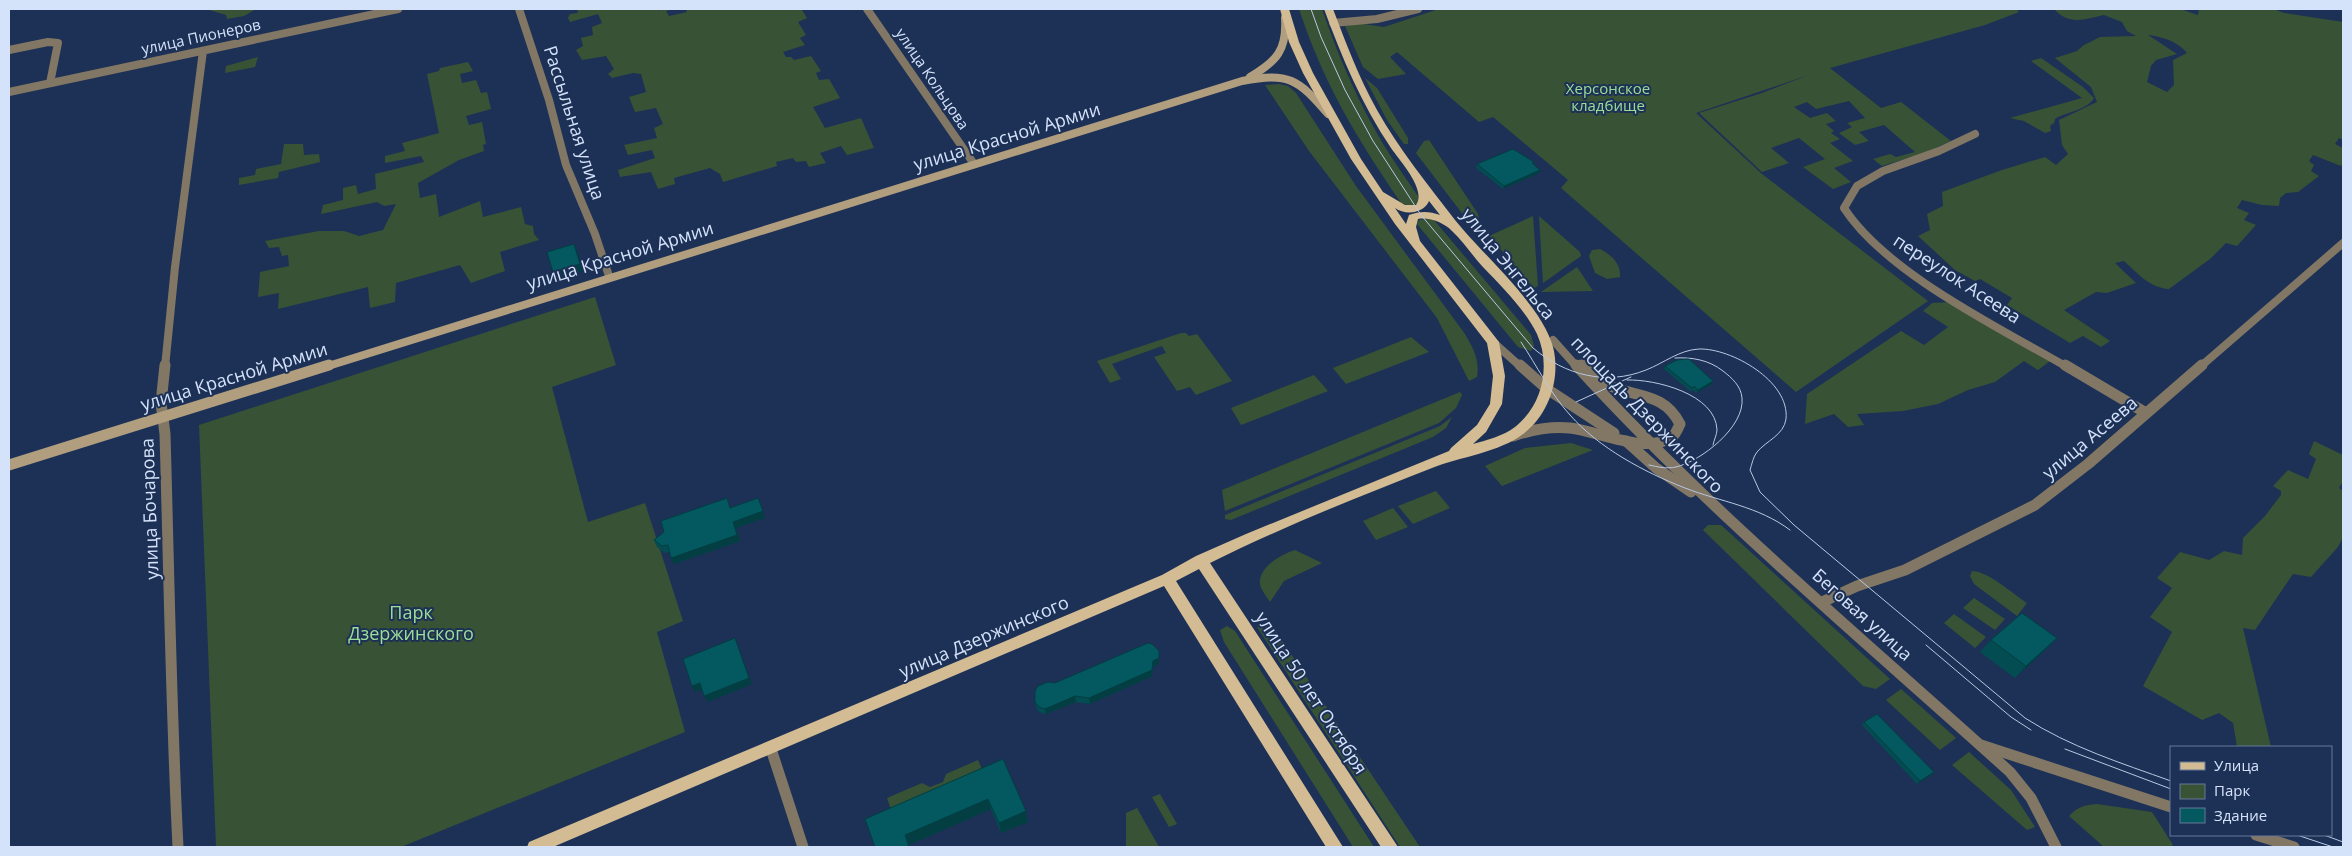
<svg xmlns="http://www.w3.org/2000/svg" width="2352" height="856" viewBox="0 0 2352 856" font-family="'Open Sans',sans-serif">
<rect width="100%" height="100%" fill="#1d3156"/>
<g fill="#385235" fill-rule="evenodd">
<polygon points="206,9 256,9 244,16 227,19 226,15"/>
<polygon points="577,9 658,9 659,12 659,9 674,9 666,11 669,16 687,12 686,9 804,9 802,10 807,18 798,22 806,35 800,38 805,45 783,52 786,57 791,57 794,60 811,56 821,71 816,73 819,80 829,79 840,98 813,107 825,128 861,118 874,148 847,155 841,146 820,153 826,163 809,167 806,161 796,162 793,158 776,162 777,166 723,182 720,174 710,168 674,178 675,184 658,189 651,172 620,177 618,170 655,158 652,150 628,155 624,145 657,138 654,128 663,124 656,108 635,112 629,97 646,92 641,74 633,73 612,78 608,74 614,69 606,56 582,60 576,50 583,46 581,38 593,35 592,27 602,23 598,14 570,22 568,18 570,14 578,13"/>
<path d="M1299,9H1322C1336,50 1353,90 1374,128C1387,152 1403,174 1418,196L1420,201L1418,204L1409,206L1401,203C1357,138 1324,85 1299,9Z"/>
<polygon points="1439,9 2016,9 2019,12 1985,25 1830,68 1881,108 1901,102 1951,141 1927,152 1882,166 1873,159 1890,154 1896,157 1915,152 1884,125 1859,132 1869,141 1855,145 1839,133 1852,127 1847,123 1865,118 1849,101 1816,109 1807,102 1794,107 1810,118 1827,113 1836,121 1826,124 1834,131 1831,133 1840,139 1830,143 1853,161 1834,168 1851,182 1833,189 1803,167 1825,159 1799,138 1771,148 1789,163 1762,172 1699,113 1762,93 1809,75 1696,113 1762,174 1928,301 1796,392 1561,188 1568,180 1493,117 1479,122 1397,52 1390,57 1406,74 1378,79 1363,67 1345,26 1357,23 1384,27"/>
<path d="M2054,9H2180L2198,15L2199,9H2273L2284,13L2343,22V140L2339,138L2335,144L2343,148V162L2341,166L2313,155L2309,161L2314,165L2311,171L2319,176L2298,192L2286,193L2280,198L2279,206L2262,205L2242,200L2237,208L2249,213L2244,220L2256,225L2237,246L2226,243L2210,259L2169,289C2150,288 2137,273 2124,261L2115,263L2136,283L2107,293L2096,292L2064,310L2110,341L2101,347L2083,336L2070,343L2007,305L2012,298L1980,279L1975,281L1955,270L1918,236L1930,230L1927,214L1943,206L1942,192L2002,170L2045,157L2056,165L2068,154L2062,145L2059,120L2097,102L2091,87L2055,58L2077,51L2084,45L2100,37L2136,36L2127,31L2122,22L2104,15C2085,19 2069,26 2054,9ZM2148,35C2163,37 2177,41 2187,53L2173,60L2174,85L2167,92L2147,82L2151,66L2156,60L2177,54Z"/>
<polygon points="258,57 255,67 225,73 226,66"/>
<path d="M2041,58L2083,87L2094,98C2088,110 2065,112 2055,119L2054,123L2050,126L2051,131L2045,133L2024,121L2010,118L2082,98L2031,61Z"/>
<polygon points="468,62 473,71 460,74 462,83 476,80 481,93 487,92 491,109 466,116 469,125 482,122 486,144 483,145 484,151 459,160 418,183 420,198 436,194 439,217 480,201 483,217 521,207 525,224 533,226 534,234 539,240 500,252 505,271 471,283 460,265 396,283 395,302 370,308 368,287 278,309 279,293 258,297 260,272 289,266 288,255 282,256 279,247 269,248 265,241 319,231 344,231 359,236 383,230 396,204 384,206 377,202 321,214 323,205 343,200 343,188 356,185 358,194 376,189 375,174 424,162 421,156 385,163 385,156 405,151 402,143 439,133 427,74 439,71 440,68"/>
<polygon points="1365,78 1377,88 1408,138 1408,144 1404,144 1387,120"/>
<path d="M1279,84L1288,86L1296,93L1356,186L1465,334C1473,348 1480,360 1477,377L1469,381L1437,318L1309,151L1265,85Z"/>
<polygon points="1429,140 1478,214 1479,221 1474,229 1416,153 1424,141"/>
<polygon points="284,144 303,144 304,155 319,154 320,162 279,172 278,178 239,185 239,178 255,175 256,169 281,164"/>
<polygon points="1533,216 1538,286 1534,288 1489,236"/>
<polygon points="1539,216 1580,252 1581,256 1543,283"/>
<polygon points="1427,218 1434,220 1531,335 1534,346 1531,351 1518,347 1417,224 1419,220"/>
<path d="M1600,249C1611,255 1621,263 1620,277L1607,279L1595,273L1589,256L1592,250Z"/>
<polygon points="1577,267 1593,291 1541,292"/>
<polygon points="595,297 616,365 552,387 588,522 645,503 683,621 657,632 685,732 401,847 216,847 199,425"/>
<polygon points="1951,302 2050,361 2038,370 2024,361 1995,382 1968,390 1938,404 1903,411 1857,414 1864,425 1848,427 1834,414 1805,424 1807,394 1901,331 1924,345 1948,327 1923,311 1932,303"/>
<polygon points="1181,333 1186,333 1189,336 1197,334 1232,381 1196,395 1190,387 1177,391 1154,357 1166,353 1162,346 1112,364 1121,379 1110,383 1097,361"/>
<polygon points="1411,337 1429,352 1346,384 1333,368"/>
<polygon points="1314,375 1328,391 1241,425 1231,408"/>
<polygon points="1460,392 1462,395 1456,408 1439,423 1225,511 1222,490"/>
<polygon points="1452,417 1446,428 1433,437 1231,520 1225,519 1225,515 1440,426"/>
<polygon points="2314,441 2343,455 2343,481 2339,488 2343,491 2343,537 2338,547 2311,577 2293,574 2255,630 2243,628 2271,747 2237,747 2233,723 2219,713 2202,720 2143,686 2172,632 2150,617 2172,588 2157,578 2180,552 2209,560 2224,551 2242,555 2243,538 2265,516 2281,495 2281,491 2273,486 2288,470 2308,479 2316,459 2309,454"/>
<polygon points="1571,443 1593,450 1502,486 1485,466 1525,448"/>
<polygon points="1436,491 1450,508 1413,524 1398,506"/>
<polygon points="1393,508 1408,527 1376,540 1363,521"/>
<polygon points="1708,525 1721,525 1890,679 1876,689 1863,686 1703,530"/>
<path d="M1295,550L1322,563L1284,581L1270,602C1267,597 1261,590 1260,584C1258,567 1282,554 1295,550Z"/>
<path d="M1972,571C1988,571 2013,594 2027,603L2017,616L1974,584L1970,576Z"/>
<polygon points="1974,598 2005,619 1995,630 1963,608"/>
<polygon points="1954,614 1986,637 1975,648 1944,623"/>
<polygon points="1269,621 1420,847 1400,847 1257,627"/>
<polygon points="1227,626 1235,631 1374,847 1353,847 1224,642 1220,630"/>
<polygon points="1901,689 1956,738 1940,750 1886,700"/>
<polygon points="1969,752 2011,790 2035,827 2027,830 1952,765"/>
<polygon points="978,760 986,779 894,818 887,798 922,783 930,787 943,782 946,774"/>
<polygon points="1160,794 1177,824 1169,827 1152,797"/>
<path d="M2097,804L2152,812L2173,845L2170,847H2104L2069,816C2077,807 2085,805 2097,804Z"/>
<polygon points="1137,808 1159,847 1126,847 1126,813"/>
</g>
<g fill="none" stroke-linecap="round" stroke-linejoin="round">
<g stroke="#827764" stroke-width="8">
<polyline points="519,9 549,100 566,165 595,234 609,276"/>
<polyline points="867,9 974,164"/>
<polyline points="1333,23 1377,19 1418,9"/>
<polyline points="9,50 48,42 58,43 50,83"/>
<path d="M1975,134L1939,151L1883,171L1857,186L1844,208C1886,273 2000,328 2067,367"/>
<polyline points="2200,367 2343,243"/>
</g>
<g stroke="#827764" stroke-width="11">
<polyline points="2065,365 2146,413"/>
<polyline points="1822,602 1857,586 1905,570 2035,505 2088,464 2202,365"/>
<polyline points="1981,745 2171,807"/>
<polyline points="771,749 803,847"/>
<polyline points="2256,835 2294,847"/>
</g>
<g stroke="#827764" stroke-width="8">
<polyline points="9,92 398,9"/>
<polyline points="1553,340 1577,367"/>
<polyline points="1493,342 1521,367"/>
<polyline points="1580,364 1583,367"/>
<polyline points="165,367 175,267 203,51"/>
</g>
<g stroke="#827764" stroke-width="11">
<path d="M165,365L161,403L165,434C169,572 171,709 178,847"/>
<polyline points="1520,365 1547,389 1614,433"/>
<path d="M1576,365C1710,512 1863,639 2010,772L2031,798L2056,847"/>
<path d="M1513,436C1531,430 1551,426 1570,428C1598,431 1646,455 1672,437C1676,434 1678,428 1680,424C1664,393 1639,398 1610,386C1599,381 1591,373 1582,365"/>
<polyline points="1626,441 1656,468 1691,492"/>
</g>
<g stroke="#b09e7e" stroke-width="8">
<path d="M1250,77C1277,61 1287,50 1285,18"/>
<path d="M325,367L1242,81C1289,72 1298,79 1328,114"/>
</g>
<polyline stroke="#b09e7e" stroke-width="11" points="9,465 329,365"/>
<path fill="#d3bc93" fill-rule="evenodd" d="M1280,9H1289L1299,42L1313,73L1361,159L1383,192L1405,205H1416C1427,190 1400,161 1391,148C1362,105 1342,58 1324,9H1333C1346,43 1359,78 1377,110C1399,149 1428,185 1455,220C1483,255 1542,305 1553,347C1561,378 1549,415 1523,434C1500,452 1460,457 1432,468C1358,497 1282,527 1210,563L1398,847H1381L1199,569L1176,581L1343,847H1326L1164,586L553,847H527L529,842L1162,575L1196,556L1246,534L1449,451L1451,448L1477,425L1490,404L1493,376L1487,343L1395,224L1351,159L1303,73L1289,42ZM1429,201L1440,215C1429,211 1420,211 1409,215L1406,224L1395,208C1406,216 1424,213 1429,201ZM1418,219C1430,217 1444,223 1452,231C1463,241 1472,255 1482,266C1501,286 1524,308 1537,334C1551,365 1543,405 1515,427C1503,436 1487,440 1473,444L1486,432L1502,404L1505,376L1499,342L1420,241L1416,227Z"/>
<g stroke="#b9c8e2" stroke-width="1">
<path d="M1311,9L1321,37L1345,90L1373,141L1421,215L1533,348C1565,375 1606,386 1646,370C1664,363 1679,350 1699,349C1731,348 1790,381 1786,419C1784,435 1766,441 1757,452C1753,457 1752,464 1750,470L1760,492L1794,525L2025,718C2070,747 2121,763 2171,781"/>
<path d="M1521,342C1537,366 1550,393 1570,415C1599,448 1644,472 1685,488C1721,502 1758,506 1790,530"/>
<path d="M1627,380C1655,379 1716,394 1717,430C1717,434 1714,440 1713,445"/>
<polyline points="1576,402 1631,377"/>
<path d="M1649,465C1658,467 1666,469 1676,467C1701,461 1745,427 1742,398C1741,386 1732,378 1723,371C1709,360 1692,357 1675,358"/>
<polyline points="1926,645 2011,717 2031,730"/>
<polyline points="2065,749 2171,789"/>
<polyline points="2297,835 2333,847"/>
<polyline points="2324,835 2343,842"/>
</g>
</g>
<g fill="#034d52">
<polygon points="1534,162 1534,165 1540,170 1539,173 1503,189 1476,168 1477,164"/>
<polygon points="1665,366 1712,384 1696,393 1693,390 1690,391 1664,369"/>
<polygon points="730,508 765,518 736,528 740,541 674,564 671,558 669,552 665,553 657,547 654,540"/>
<polygon points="2057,638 2045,650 2015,678 1980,652 1991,640"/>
<polygon points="1159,664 1153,667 1152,676 1090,704 1076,702 1046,714 1039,712 1036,707 1035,702 1055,683"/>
<polygon points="1864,722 1934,772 1931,775 1917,784 1862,725"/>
<polygon points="1003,759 1026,811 1028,822 1001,833 991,809 909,845 875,847"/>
</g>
<g fill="#023e42">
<polygon points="1540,170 1539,173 1503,189 1504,186"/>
<polygon points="574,244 577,251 583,271 557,279 553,272"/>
<polygon points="1713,381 1712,384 1696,393 1698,390"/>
<polygon points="758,498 765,518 736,528 740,541 674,564 671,558"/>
<polygon points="735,638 752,684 708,702 704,696"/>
<polygon points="2057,638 2045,650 2015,678 2026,666"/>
<polygon points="1159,658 1159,664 1153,667 1152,676 1090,704 1089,698"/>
<polygon points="700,683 704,689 695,692 692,686"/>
<polygon points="1075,696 1076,702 1046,714 1045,709"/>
<polygon points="1934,772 1931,775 1917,784 1920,781"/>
<polygon points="988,799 991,809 909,845 905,835"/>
<polygon points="1026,811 1028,822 1001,833 999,823"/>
</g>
<g fill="#03595f" stroke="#023e42">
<polygon points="1513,149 1534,162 1532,163 1540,170 1504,186 1477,164"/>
<polygon points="574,244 580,264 553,272 547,252"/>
<polygon points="1689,359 1713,381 1698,390 1694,386 1692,388 1665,366 1677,360"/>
<polygon points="727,498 730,508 758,498 763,511 733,522 737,535 671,558 668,545 662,546 654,540 664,532 661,521"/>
<polygon points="2022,613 2057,638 2026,666 1991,640"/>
<polygon points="735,638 749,678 704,696 700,683 692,686 683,659"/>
<polygon points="1148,643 1152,644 1159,651 1159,658 1153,661 1152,670 1089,698 1075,696 1045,709 1039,707 1035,702 1035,691 1038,686 1048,682 1055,683"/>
<polygon points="1877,714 1934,772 1920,781 1864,722"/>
<polygon points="1003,759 1026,811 999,823 988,799 905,835 909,847 875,847 865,819"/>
</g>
<g text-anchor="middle" stroke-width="4" stroke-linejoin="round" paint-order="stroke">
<g font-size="15" fill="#d4e2fa" stroke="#1d3156">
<text transform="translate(201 37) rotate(-12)" y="5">улица Пионеров</text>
<text transform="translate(932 79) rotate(56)" y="5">улица Кольцова</text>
</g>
<g font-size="15" fill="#9cdd95" stroke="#1d3156">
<text x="1608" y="94">Херсонское<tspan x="1608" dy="17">кладбище</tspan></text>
</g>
<g font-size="18" fill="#d4e2fa" stroke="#1d3156">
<text transform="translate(574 123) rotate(72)" y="6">Рассыльная улица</text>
<text transform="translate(1007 137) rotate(-17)" y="6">улица Красной Армии</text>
<text transform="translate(620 256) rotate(-17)" y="6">улица Красной Армии</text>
<text transform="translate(1508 264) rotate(51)" y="6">улица Энгельса</text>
<text transform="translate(1957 279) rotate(33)" y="6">переулок Асеева</text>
<text transform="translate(234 377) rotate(-17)" y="6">улица Красной Армии</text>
<text transform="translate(1647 415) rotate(46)" y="6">площадь Дзержинского</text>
<text transform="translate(2090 438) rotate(-40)" y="6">улица Асеева</text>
<text transform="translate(150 509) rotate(-92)" y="6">улица Бочарова</text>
<text transform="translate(1862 615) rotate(42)" y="6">Беговая улица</text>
<text transform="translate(984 637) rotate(-23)" y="6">улица Дзержинского</text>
<text transform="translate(1311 693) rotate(57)" y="6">улица 50 лет Октября</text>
</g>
<g font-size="18" fill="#9cdd95" stroke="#1d3156">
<text x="411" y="619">Парк<tspan x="411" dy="21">Дзержинского</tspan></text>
</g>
</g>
<rect width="2352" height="856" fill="none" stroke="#d4e2fa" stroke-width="20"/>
<rect x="2170" y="746" width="162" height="90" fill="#1d3156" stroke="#667898"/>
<rect x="2180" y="762" width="25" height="8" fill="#d3bc93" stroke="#667898"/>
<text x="2214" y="771" font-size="15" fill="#d4e2fa">Улица</text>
<rect x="2180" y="784" width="25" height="15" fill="#385235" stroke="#667898"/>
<text x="2214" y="796" font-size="15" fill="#d4e2fa">Парк</text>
<rect x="2180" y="808" width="25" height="15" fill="#03595f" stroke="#667898"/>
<text x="2214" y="821" font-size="15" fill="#d4e2fa">Здание</text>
</svg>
